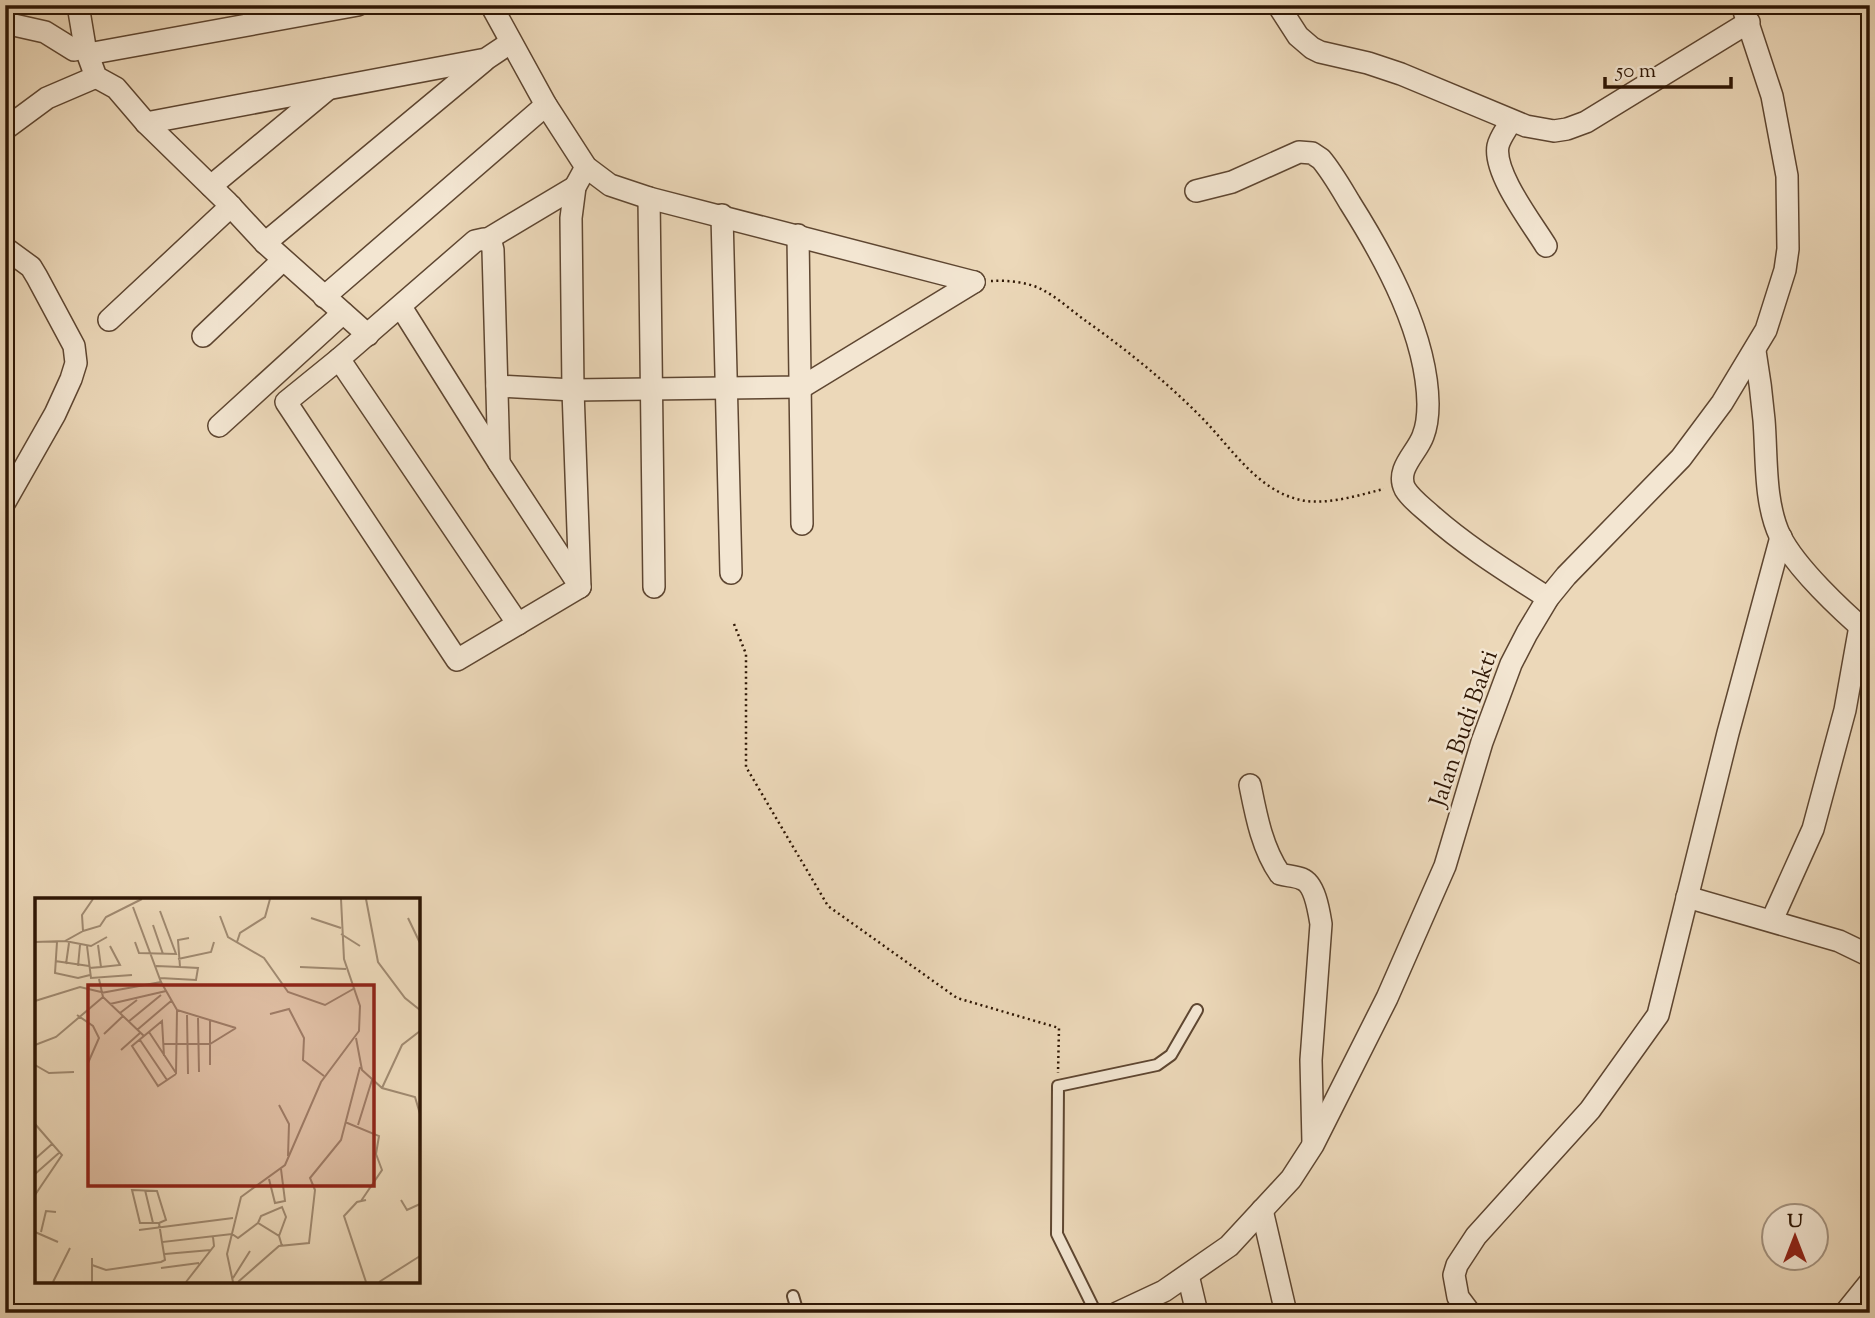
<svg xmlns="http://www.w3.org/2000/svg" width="1875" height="1318" viewBox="0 0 1875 1318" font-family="'Sorts Mill Goudy',serif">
<rect width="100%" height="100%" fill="#ecd8b9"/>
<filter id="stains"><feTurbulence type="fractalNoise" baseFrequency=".00286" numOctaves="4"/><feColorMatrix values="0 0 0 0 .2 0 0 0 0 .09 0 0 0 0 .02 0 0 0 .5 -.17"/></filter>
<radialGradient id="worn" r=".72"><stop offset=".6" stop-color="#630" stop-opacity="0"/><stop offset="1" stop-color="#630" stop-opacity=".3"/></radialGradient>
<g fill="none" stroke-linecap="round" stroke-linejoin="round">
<g stroke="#5e4631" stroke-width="14">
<g id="service">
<polyline points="793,1296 798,1313"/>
<polyline points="655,1311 656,1313"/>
<polyline points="1096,1313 1057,1234 1058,1086 1157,1065 1171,1055 1197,1010"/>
</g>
</g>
<g stroke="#5e4631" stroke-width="24">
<g id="minor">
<polyline points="78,5 85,47 96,77 116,88 146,123 226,201 265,243 368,335"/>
<polyline points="491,5 546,105 586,167 610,185 649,198 974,282"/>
<polyline points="1278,5 1298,36 1312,48 1320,52 1368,63 1401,74 1526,126 1554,131 1567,129 1586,122 1749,22"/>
<polyline points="5,23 45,32 74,50 85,47"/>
<polyline points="88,54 358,5"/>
<path d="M1511,121C1507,129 1500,137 1498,146C1493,173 1532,223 1546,246"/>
<polyline points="146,123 486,59 510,43"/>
<polyline points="5,129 47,98 96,77"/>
<polyline points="211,186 328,89"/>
<path d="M1196,191L1232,182L1299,152L1312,153L1321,159C1332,172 1341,188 1350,203C1386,260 1427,335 1428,404C1428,415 1427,426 1423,436C1417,453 1395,469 1405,489C1411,499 1422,507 1431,515C1467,547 1508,572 1548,598"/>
<polyline points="649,198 654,587"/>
<polyline points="722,215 731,573"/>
<polyline points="798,235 802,524"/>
<polyline points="488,239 575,187"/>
<polyline points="265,243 484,61"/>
<polyline points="5,248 31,267 37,277 74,346 76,363 71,379 55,414 5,502"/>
<polyline points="324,297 546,105"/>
<polyline points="401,307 499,463 579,585"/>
<polyline points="109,320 231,206"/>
<polyline points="203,336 283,260"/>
<path d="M1755,351C1759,374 1762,397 1764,420C1767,457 1764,502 1780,536C1796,568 1842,611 1870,635"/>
<polyline points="339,359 518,624"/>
<polyline points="497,386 573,390 802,387 974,282"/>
<polyline points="219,426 343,313"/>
<polyline points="499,463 493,250 491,242 484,239 475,241 339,359 286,402 457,660 580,587"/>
<polyline points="580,587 573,390 571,218 575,187 586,167"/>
<path d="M1250,785C1256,815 1262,848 1280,874C1287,876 1296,876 1302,879C1315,884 1319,912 1321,924L1311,1060L1313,1143"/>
<polyline points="1687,897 1839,941 1870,956"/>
<polyline points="1772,920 1813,829 1845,710 1860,626"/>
<polyline points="1262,1210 1286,1313"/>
<polyline points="1188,1275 1197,1313"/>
<polyline points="1117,1313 1164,1291 1229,1246 1291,1179 1313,1145 1387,998 1445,866 1482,742 1511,664 1527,633 1548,598 1566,576 1681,458 1722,403 1766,330 1785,270 1788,249 1787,176 1772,96 1742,5"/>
<polyline points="1470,1313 1458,1297 1454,1275 1457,1265 1476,1236 1590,1110 1658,1015 1728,733 1781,537"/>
<polyline points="1845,1313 1870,1282"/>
</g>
</g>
<g stroke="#2e1604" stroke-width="2.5" stroke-dasharray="2 3.5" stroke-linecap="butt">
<path d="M991,281C1007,280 1028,282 1043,290C1058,298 1072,311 1086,321C1128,351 1168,383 1204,420C1233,450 1260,494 1306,501C1332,504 1359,495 1384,489"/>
<polyline points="734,624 746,654 746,767 828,906 957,998 1059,1028 1058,1073"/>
</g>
<use href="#service" stroke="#f3e6d2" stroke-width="10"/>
<use href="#minor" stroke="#f3e6d2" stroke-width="21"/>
</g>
<g text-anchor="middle" stroke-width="5" stroke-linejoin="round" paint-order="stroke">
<g font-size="24" fill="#2e1604" stroke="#f3e6d2">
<text transform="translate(1463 728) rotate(-71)" y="8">Jalan Budi Bakti</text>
</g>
</g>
<g transform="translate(35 898)">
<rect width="385" height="385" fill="#ecd8b9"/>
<path fill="none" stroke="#a08a71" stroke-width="2" d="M331,1L343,64L370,100L385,112M98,9L126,84L142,112L201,130M185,18L193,39L229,60L253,94L290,107L320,90M276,20L306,30M373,20L385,45M118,27L128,56M48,33L65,28L71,19L107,1M306,36L325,48M30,43L56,48L72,39M0,44L30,43L48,33L47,17L58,1M22,44L20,75L43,80L55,77M100,44L104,55L141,56L125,13M202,44L205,35L230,19L235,1M52,48L56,80L97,77M143,61L176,54L179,44M20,63L54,68M31,66L34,45M43,68L45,47M121,68L145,69L143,42L154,40M66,69L85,67L75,48M265,69L311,71M54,70L66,69L63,47M125,80L161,82L163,70L145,69M64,81L68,99L109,138M66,95L126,84M0,103L45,89L66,94M75,106L131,93M85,115L102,102M235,116L254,111L269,140L268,162L289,178M42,117L58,128L64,140L53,165M152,117L153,176M163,120L164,174M175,123V167M93,124L126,97M102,132L136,103M114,134L141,175M69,136L88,118M321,140L327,172L347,190L380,199L385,216M105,142L132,182M129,146H175L201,130M0,147L21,139L68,99M86,152L105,135M129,158L127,123L97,148L123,188L141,176M0,167L14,175L39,174M141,176L142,112M347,190L367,147L385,133M244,207L254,226L253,258M310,224L344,238L341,256L347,272L326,303M0,226L27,257L0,297M323,227L337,182M0,261L17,246M0,276L25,254M234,281L240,305L250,303L246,271M110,292L118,325M366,302L372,312L385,306M124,325L131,322L122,293L97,292L105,325H124L127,344M223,325L226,318L247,309L251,319L244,338M104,332L198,320M0,334L23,344M6,334L11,313L21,314M130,356L176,352M57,360V384M57,367L71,372L126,364L130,362L127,344L197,336L203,340L223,325L244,338L247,348M126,370L164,365M198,380L215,353M18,384L35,350M151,384L179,348L178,339M198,384L192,356L206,299L250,267L286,184L324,133L325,108L309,61L306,1M203,384L244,348L274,345L280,292L275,280L306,242L325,169M331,384L309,318L322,304L331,302M344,384L385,358"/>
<path fill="#8f2418" fill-opacity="0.15" stroke="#8f2418" stroke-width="3.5" d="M53,87H339V288H53Z"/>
<rect width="385" height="385" fill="none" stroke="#2e1604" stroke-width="3.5"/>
</g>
<rect width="1875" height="1318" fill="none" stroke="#ecd8b9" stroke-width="28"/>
<rect x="7" y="7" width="1861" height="1304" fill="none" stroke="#2e1604" stroke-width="3.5"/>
<rect x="14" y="14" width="1847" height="1290" fill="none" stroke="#2e1604" stroke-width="2"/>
<g transform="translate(1795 1237)"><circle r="33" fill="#f3e6d2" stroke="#a49380" stroke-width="2"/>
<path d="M0-5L12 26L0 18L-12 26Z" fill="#8f2418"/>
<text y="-10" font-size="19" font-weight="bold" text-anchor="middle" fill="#2e1604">U</text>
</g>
<path d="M1605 77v10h126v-10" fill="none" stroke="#2e1604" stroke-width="3.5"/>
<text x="1616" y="77" font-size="21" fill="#2e1604" stroke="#f3e6d2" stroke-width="5" paint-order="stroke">50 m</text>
<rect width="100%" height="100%" filter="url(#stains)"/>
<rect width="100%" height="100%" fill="url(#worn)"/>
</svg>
